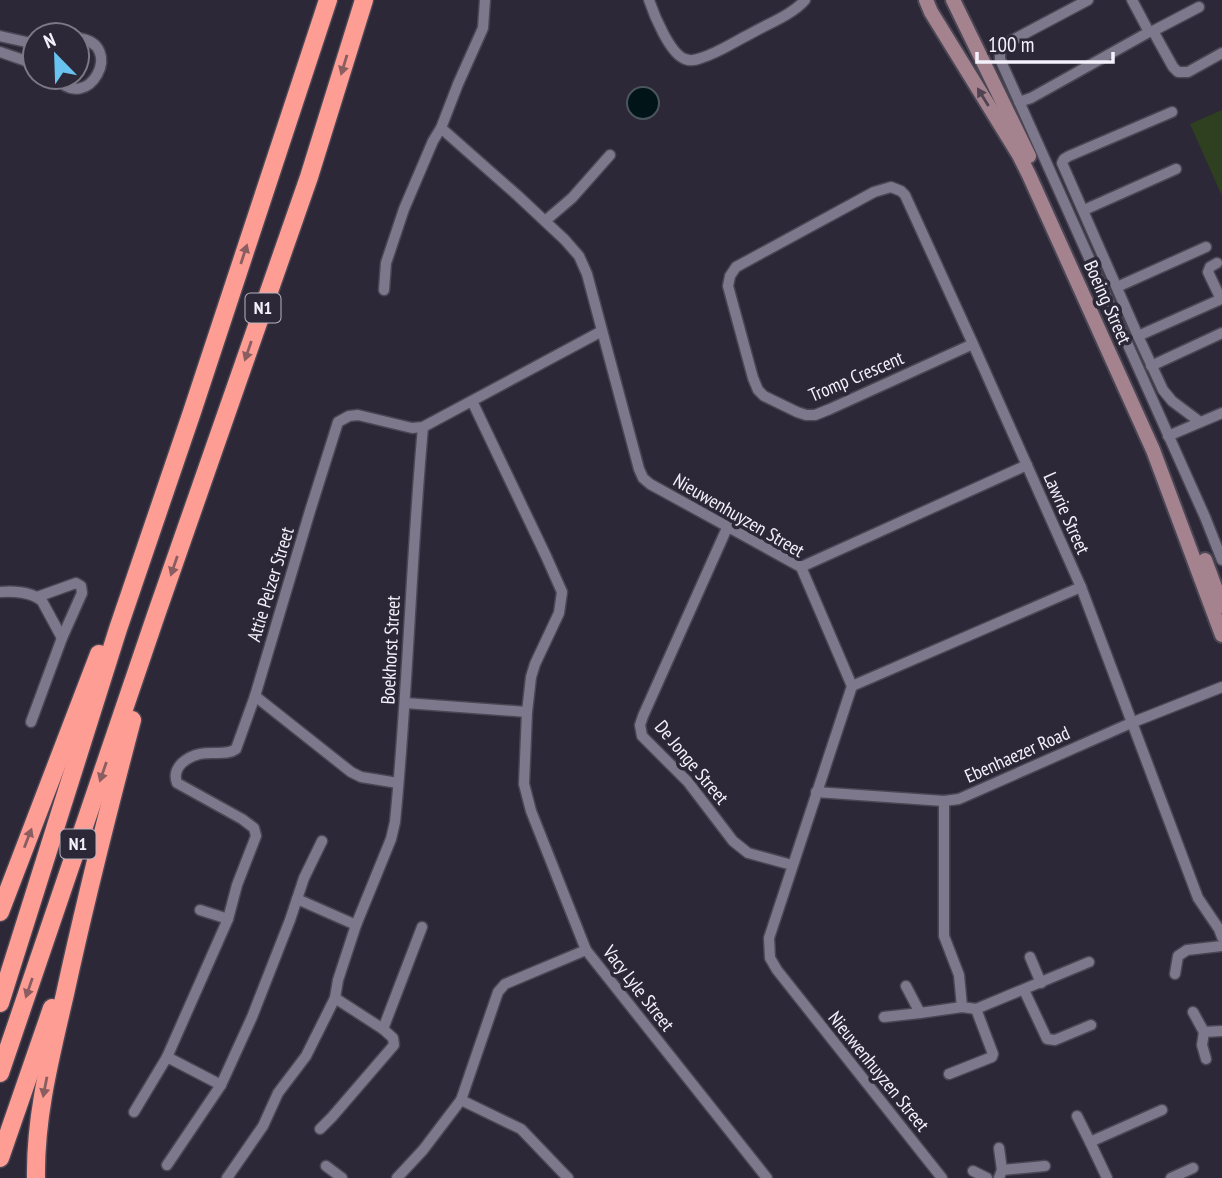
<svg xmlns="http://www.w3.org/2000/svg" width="1222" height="1178" viewBox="0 0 1222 1178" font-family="'PT Sans Narrow',sans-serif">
<rect width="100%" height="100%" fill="#2c2837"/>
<polygon fill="#2e401f" points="1222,110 1222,196 1190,124"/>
<circle fill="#011418" stroke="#4a565c" stroke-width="2" cx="643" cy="103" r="16"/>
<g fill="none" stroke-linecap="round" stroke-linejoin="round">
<g stroke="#4a4654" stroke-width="13">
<g id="minor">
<path d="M649,0C654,15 670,54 685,59C690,61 696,60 701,58C718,53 734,42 750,34C767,24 792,15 805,0"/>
<polyline points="1088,0 1007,43 1000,50 1000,59 1205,517 1222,560"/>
<polyline points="1132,0 1149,32 1153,31 1173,67 1178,72 1188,72 1222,53"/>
<polyline points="1153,31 1199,7"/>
<polyline points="0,36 35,44"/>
<polyline points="0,52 35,64"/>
<path d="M56,77C87,117 128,43 77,38"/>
<polyline points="1019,102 1031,98 1149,32"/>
<polyline points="1172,112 1069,156 1064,159 1062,163 1138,336 1163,390 1172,401 1200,422"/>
<polyline points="441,128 517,195 565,240 579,256 587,274 639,469 643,478 650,484 801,567 852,686 769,938 770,958 777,970 942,1178"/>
<polyline points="1084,210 1176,169"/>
<polyline points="545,221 572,198 610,155"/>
<polyline points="1117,287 1206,247"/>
<polyline points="384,290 386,263 404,209 433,141 441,128 458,84 483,28 485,0"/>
<polyline points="1138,336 1219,300 1219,295 1208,272 1210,267 1217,263"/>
<polyline points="973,344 830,409 815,415 806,415 797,412 764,396 758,390 753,378 728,286 730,276 736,267 874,192 891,187 901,191 905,195 973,344 1081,587 1198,898 1219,929 1222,937"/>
<polyline points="1151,366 1222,333"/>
<polyline points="472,401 546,556 562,592 559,613 535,664 531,677 527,712 524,784 531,811 586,950 767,1178"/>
<polyline points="1168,436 1222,413"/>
<polyline points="727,528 643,716 640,725 642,736 688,782 733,841 748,853 792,865"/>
<polyline points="801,567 1027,465"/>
<path d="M0,592C13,591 32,592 42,601L62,638"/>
<polyline points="852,686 1081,587"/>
<polyline points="255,696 351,772 361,777 398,783"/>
<polyline points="405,703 527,712"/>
<polyline points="31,722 62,638 82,593 81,586 76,583 37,597"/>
<polyline points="816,792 944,801 959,799 1131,723 1222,687"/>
<polyline points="944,801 944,936 959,975 962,1007"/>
<path d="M322,841L304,878L290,920L252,1017L221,1085L167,1057L228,919L237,885L256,836L254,828L242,819L177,783C174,775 176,769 182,763C202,745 223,759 236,749L255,696L310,511L338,422L349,416L358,415L412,428L423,427L602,331"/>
<polyline points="297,899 356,925"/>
<polyline points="200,910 228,919"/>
<polyline points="1030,957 1041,983"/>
<polyline points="1175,974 1178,956 1187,950 1222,946"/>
<polyline points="906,986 920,1013 962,1007 976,1009 1089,962"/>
<polyline points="1024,990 1047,1039 1055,1040 1091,1025"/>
<polyline points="335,998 383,1029 422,927"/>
<polyline points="1193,1012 1204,1032 1222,1031"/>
<polyline points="884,1017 920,1013"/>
<polyline points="1204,1032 1202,1045 1206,1059"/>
<polyline points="949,1074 992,1057 993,1054 976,1009"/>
<polyline points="461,1100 521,1129 568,1178"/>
<polyline points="134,1112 167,1057"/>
<polyline points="1077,1116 1090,1142"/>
<polyline points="320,1129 332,1117 394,1045 393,1038 383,1029"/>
<polyline points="999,1148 1002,1170"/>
<polyline points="167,1165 221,1085"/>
<polyline points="326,1166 342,1178"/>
<polyline points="973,1171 987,1178"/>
<path d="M227,1178L263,1126L278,1093L306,1056L335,998L338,980L356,925L391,839L395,822C408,691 411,558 423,427"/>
<polyline points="397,1178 423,1150 461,1100 498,992 505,984 586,950"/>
<polyline points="999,1178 1002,1170 1045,1166"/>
<polyline points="1107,1178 1090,1142 1162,1110"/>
<polyline points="1171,1178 1193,1168"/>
</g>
</g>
<g stroke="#4a4654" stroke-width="18">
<g id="secondary">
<polyline points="926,0 931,12 1019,155 1029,175 1153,450 1222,635"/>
<polyline points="953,0 1029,156"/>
<polyline points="1205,560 1222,606"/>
</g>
</g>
<g stroke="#4a4654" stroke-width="21">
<g id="motorway">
<polyline points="0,912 99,654"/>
<polyline points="0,1003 118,629 192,412 328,0"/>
<polyline points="0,1073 156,615 309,177 364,0"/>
<polyline points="0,1158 52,1008"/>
<path d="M36,1178C35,1115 51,1055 65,994C85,902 108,811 132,720"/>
</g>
</g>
<use href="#minor" stroke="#7d788b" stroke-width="10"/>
<use href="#secondary" stroke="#a4838e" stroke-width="14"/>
<use href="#motorway" stroke="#fe9d94" stroke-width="18"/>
</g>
<defs><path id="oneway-solid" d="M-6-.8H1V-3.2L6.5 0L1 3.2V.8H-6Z" transform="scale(1.75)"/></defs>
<g fill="#8a5d61">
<use href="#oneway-solid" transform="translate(344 65) rotate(107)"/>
<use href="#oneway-solid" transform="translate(244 254) rotate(-72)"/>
<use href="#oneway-solid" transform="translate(248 351) rotate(109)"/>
<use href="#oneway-solid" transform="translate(174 566) rotate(109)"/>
<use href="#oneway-solid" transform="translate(103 772) rotate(109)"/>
<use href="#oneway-solid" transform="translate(28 838) rotate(-69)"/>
<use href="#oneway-solid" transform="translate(29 988) rotate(109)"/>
<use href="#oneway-solid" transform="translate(45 1087) rotate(101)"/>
</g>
<use fill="#504351" href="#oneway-solid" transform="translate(983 97) rotate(-122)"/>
<g text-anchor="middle" stroke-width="7" stroke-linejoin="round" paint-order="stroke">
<g fill="#2c2837" stroke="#b7b5c0" stroke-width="2">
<rect x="245.5" y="293.5" width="35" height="29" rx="5"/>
<rect x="60.5" y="829.5" width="35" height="29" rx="5"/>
</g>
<g font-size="18" font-weight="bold" fill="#f3f1fb">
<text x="263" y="314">N1</text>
<text x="78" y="850">N1</text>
</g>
<g font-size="19" fill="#f3f1fb" stroke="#2c2837">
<text transform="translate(1108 302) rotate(66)" y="7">Boeing Street</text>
<text transform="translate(856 376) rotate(-23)" y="7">Tromp Crescent</text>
<text transform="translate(1067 513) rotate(66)" y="7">Lawrie Street</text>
<text transform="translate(739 515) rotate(30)" y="7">Nieuwenhuyzen Street</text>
<text transform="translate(270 584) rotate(-73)" y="7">Attie Pelzer Street</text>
<text transform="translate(390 650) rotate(-87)" y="7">Boekhorst Street</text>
<text transform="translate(1017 754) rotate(-24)" y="7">Ebenhaezer Road</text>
<text transform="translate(692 762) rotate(50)" y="7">De Jonge Street</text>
<text transform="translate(639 988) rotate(52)" y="7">Vacy Lyle Street</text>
<text transform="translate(879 1071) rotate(51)" y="7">Nieuwenhuyzen Street</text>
</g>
</g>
<g transform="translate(56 56) rotate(337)"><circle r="33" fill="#2c2837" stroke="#7c7885" stroke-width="2"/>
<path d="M0-5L12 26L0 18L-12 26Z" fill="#69c3f1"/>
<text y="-10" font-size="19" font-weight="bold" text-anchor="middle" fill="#f3f1fb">N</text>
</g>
<path d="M977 52v10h136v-10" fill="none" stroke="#f3f1fb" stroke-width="3.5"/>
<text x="988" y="52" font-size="21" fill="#f3f1fb" stroke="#2c2837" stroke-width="5" paint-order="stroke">100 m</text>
</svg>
